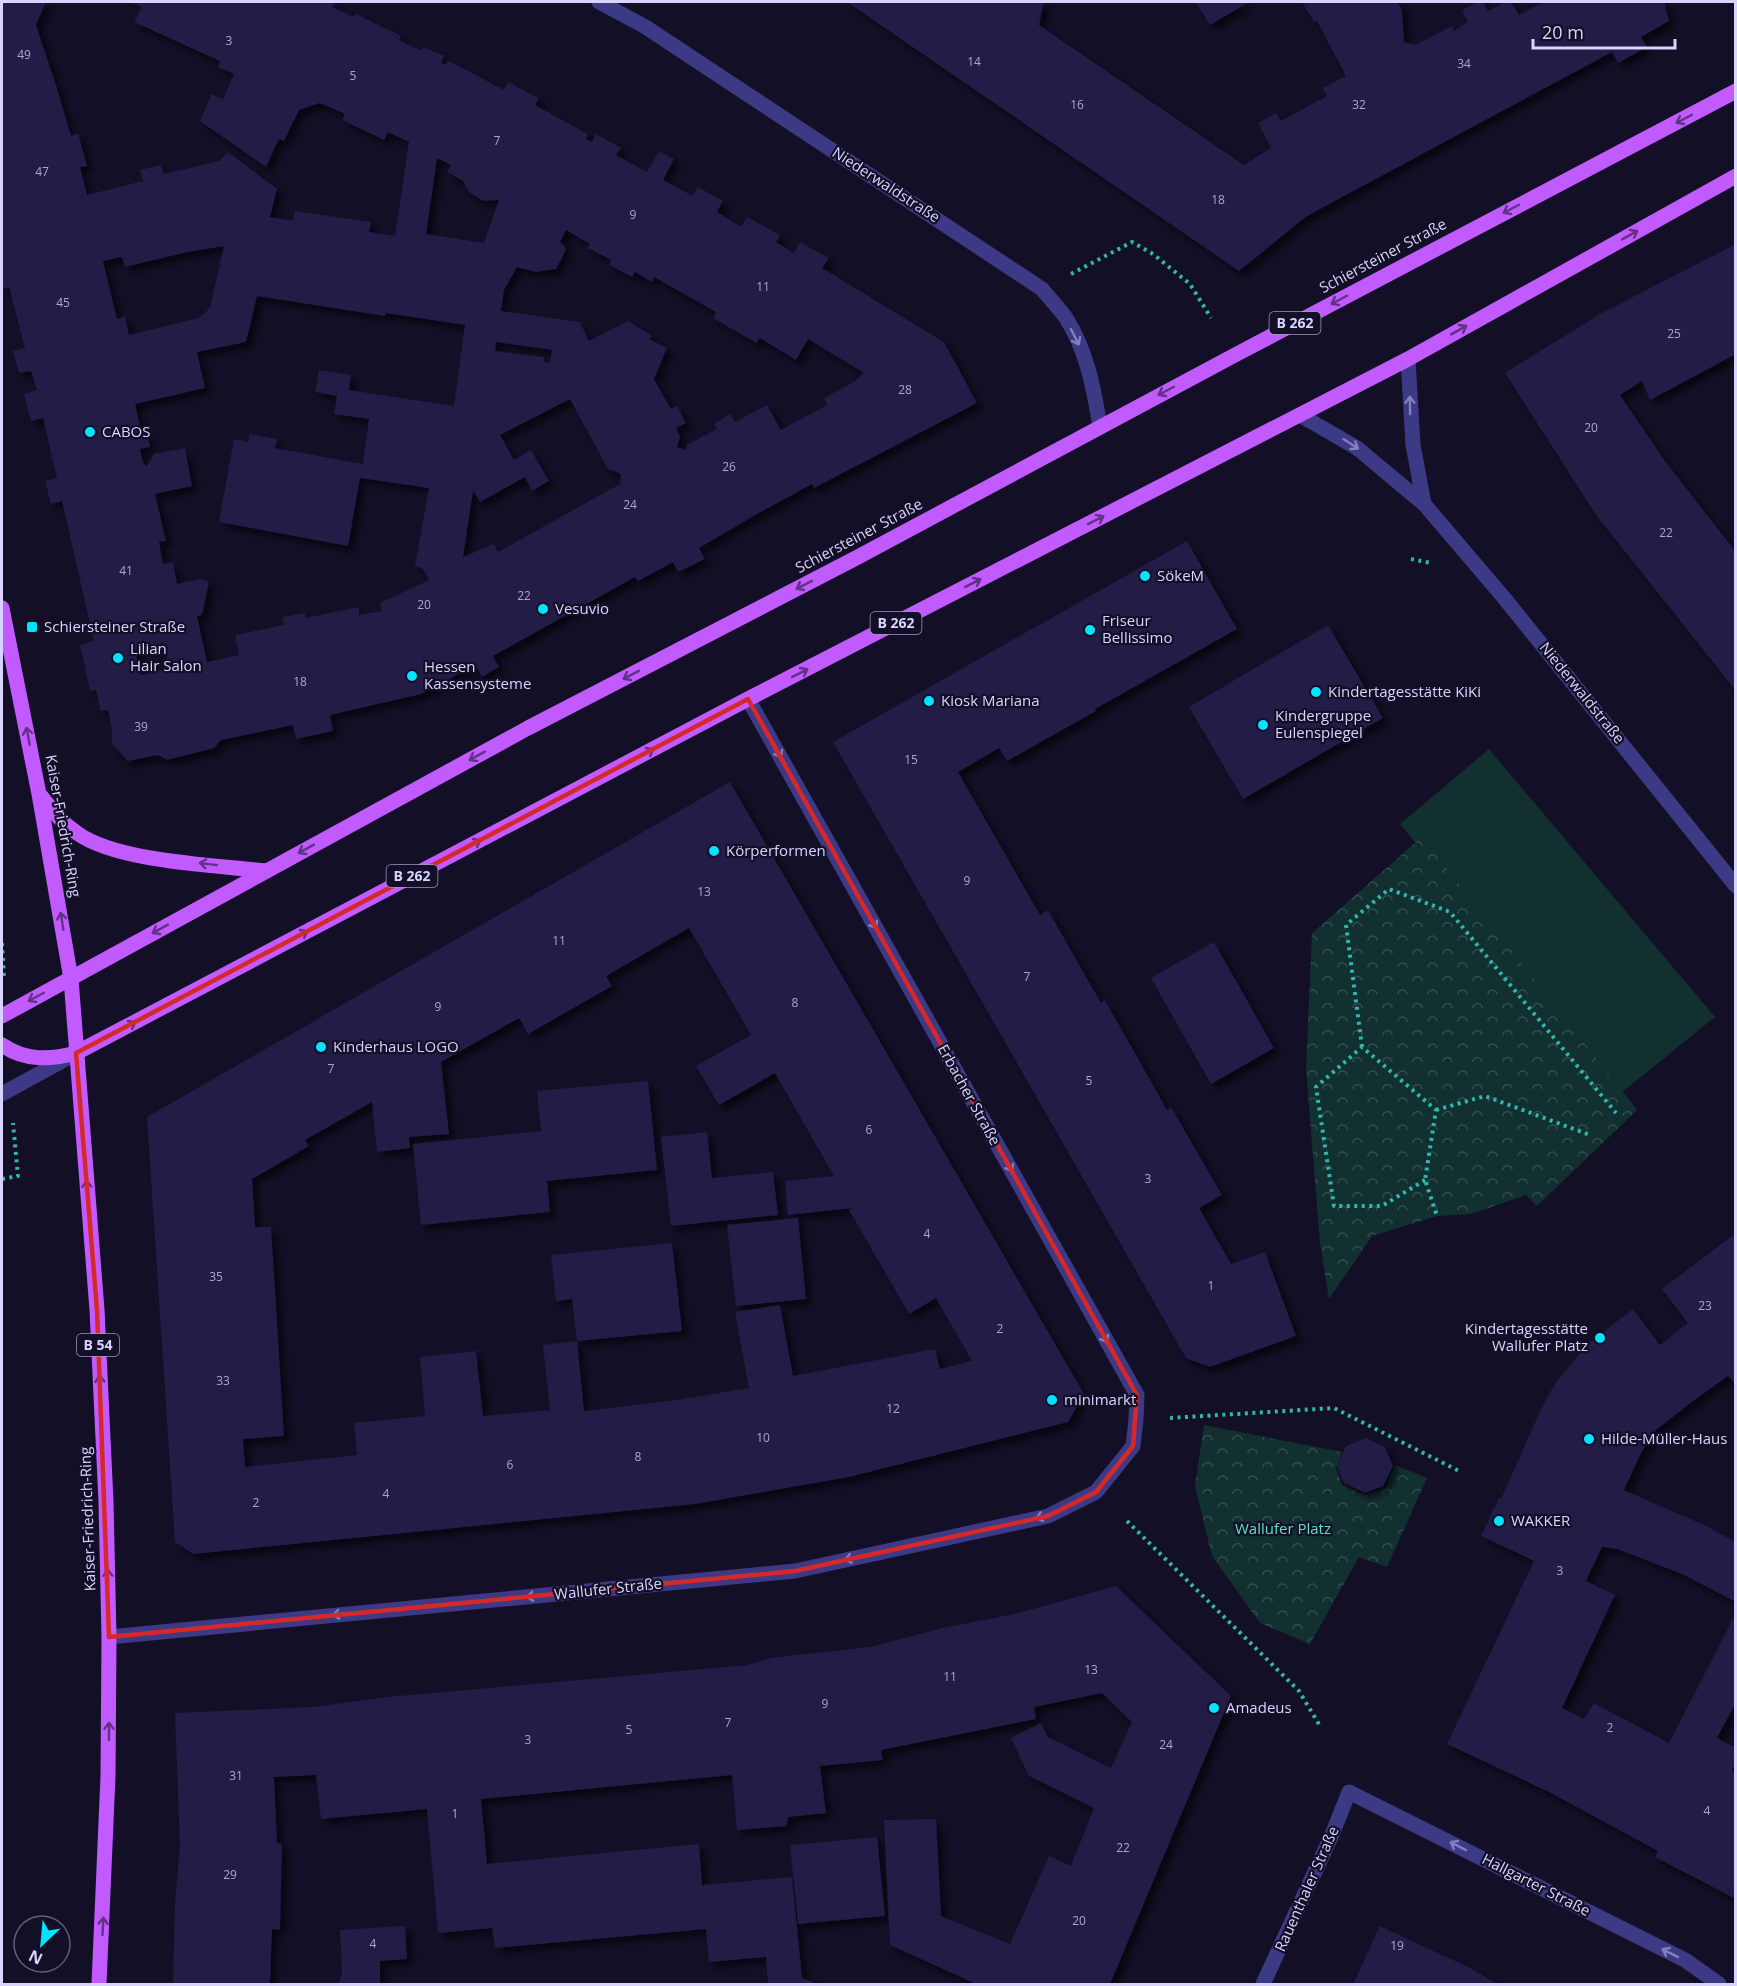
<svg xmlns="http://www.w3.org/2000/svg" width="1737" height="1986" viewBox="0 0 1737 1986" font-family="'Open Sans',sans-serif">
<defs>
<pattern id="park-crowns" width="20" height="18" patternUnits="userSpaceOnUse" patternTransform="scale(1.5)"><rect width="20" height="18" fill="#12302f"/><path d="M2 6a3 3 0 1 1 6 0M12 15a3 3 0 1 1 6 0" fill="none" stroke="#344d4e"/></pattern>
<filter id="shadow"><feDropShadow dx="5.5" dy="5.5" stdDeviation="3" flood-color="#0009"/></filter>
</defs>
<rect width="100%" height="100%" fill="#130f26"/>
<polygon fill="#12302f" points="1489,749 1715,1017 1621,1093 1555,1009 1400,824"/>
<g fill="url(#park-crowns)">
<polygon points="1422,837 1637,1110 1537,1206 1526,1195 1471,1214 1437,1216 1372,1236 1329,1299 1320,1243 1306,1069 1312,933"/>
<polygon points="1204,1425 1342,1452 1336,1468 1342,1485 1365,1495 1385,1488 1395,1465 1427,1478 1387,1567 1359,1557 1310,1644 1260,1623 1212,1556 1195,1486"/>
</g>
<g fill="#241b47" fill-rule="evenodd" filter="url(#shadow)">
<path d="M2,2H46L36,25L56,85L71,136L78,133L87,166L80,167L87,195L143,181L140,170L161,165L164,174L219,161L228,152L277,189L270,217L293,221L295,211L371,222L369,232L395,236L409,142L388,132L384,140L342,120L345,114L320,103L299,110L284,141L279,139L266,167L200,121L212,94L223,99L234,74L218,67L220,61L134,22L142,7L130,2H329L334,3L332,7L354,17L356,14L401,36L399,40L422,51L423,47L444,56L441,63L445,65L449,61L504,90L508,82L539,98L535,105L588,134L586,139L592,142L596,134L621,148L616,155L647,172L659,151L674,159L663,180L693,196L698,187L723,201L717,212L741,227L747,217L780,235L776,242L794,253L800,242L829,258L822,268L944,342L977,403L814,488L812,484L757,514L699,548L705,559L678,572L673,562L638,581L635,577L590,602L493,656L499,667L482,677L475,665L421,694L330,715L333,731L296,739L293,725L221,740L214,748L167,760L158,755L128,761L112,744V730L108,710L101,711L96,690L90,691L80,645L94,641L62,501L51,504L45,481L57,478L43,418L31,421L24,394L37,390L31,371L19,373L13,351L25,348L9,287L2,289ZM437,158L451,165L447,172L463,181L469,192L483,201L499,200L484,243L426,234ZM566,230L590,244L588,248L611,260L609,265L632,277L635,272L652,282L654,277L716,312L713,318L756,343L760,338L796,360L808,339L864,373L854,382L824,398L827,405L781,430L767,405L735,422L730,414L714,424L717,429L687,445L686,450L677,447L680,437L676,428L686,423L677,406L671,409L654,379L667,348L649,339L652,336L628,321L589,341L580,322L501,311L504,290L517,267L536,272L556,269L566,250L564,245L560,242ZM224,246L210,308L199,318L129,335L125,317L117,319L103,261L122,257L125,267L187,252ZM257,296L385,316L386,313L465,325L454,406L349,390L351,375L319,370L315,392L337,396L334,414L369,419L363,464L275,448L277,439L250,434L248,442L234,439L219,522L348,546L360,478L429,488L415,566L422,568L429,580L380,603L382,611L359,615V607L306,618L305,613L282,617L284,625L235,635L239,655L207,662L197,616L202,615L209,582L201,579L177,584L173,562L163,564L159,542L166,541L155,494L192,486L185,448L154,454L147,466L143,463L140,449L150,447L147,434L142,435L135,404L205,388L197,352L246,342ZM496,342L552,350L550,363L544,362V357L495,351ZM570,399L608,469L621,474L620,484L498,552L494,544L463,557L473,491L480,502L525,477L532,491L549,481L531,450L514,460L500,435ZM163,643L170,668L141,675L135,650Z"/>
<polygon points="847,2 1044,2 1039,25 1244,165 1271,148 1258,123 1276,113 1281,121 1327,96 1323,88 1346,76 1317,21 1314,22 1302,2 1397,2 1402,10 1404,42 1415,45 1452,26 1454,31 1468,22 1462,10 1477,2 1483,2 1488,11 1506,2 1511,2 1519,15 1544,2 1664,2 1669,21 1641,37 1647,47 1618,63 1612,52 1307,216 1239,271"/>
<polygon points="1196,2 1249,2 1210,25"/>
<polygon points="1736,244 1736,354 1650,400 1642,381 1620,395 1665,461 1736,552 1736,691 1596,515 1505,373 1600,314"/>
<polygon points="1187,541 1237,629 1095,709 1096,711 1007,761 999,748 958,772 1040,915 1048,910 1101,1003 1105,1000 1167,1110 1171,1107 1222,1195 1199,1208 1231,1264 1265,1252 1296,1336 1210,1367 1186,1358 833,742"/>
<polygon points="1328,625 1383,718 1243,799 1189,707"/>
<path d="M730,782L1084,1394L1068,1422L849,1477L695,1504L193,1554L175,1542L147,1117ZM689,928L751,1035L696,1066L719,1105L775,1073L834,1176L785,1181L788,1215L852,1208L849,1210L909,1314L936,1298L972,1361L940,1369L935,1349L793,1376L780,1305L735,1312L749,1388L677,1400L584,1411L577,1341L543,1345L550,1410L483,1416L476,1351L420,1357L425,1416L354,1423L357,1455L245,1467L243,1439L284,1436L271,1227H255L252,1179L309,1146L305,1140L372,1102L377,1152L410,1148L409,1137L449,1134L441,1062L519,1018L528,1034L612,986L606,976Z"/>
<polygon points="1214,942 1274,1048 1211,1084 1151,978"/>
<polygon points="648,1081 657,1170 547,1181 550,1212 421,1225 413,1144 541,1131 537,1091"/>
<polygon points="707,1132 712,1178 773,1172 778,1215 671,1226 661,1137"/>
<polygon points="798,1218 806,1299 736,1306 727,1225"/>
<polygon points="1736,1233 1736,1385 1728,1376 1693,1401 1655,1431 1641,1453 1624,1490 1704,1525 1736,1542 1736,1602 1682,1574 1617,1549 1602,1547 1586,1581 1615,1595 1562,1708 1584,1719 1594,1703 1669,1743 1736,1613 1736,1702 1717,1738 1736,1748 1736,1764 1732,1770 1736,1772 1736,1899 1655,1857 1658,1851 1549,1792 1447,1744 1534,1561 1481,1536 1499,1498 1501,1499 1542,1407 1556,1382 1589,1343 1633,1309 1660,1345 1688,1323 1662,1289"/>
<polygon points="672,1243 682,1331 577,1341 572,1299 556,1301 551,1255"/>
<polygon points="1366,1438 1385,1447 1393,1466 1383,1486 1365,1493 1344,1483 1337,1466 1346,1446"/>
<polygon points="1116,1586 1231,1696 1110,1984 976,1984 890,1945 884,1820 936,1819 941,1916 1010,1944 1049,1856 1071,1866 1094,1808 1029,1776 1011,1738 1041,1723 1048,1737 1111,1768 1132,1722 1102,1693 1034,1707 1036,1719 881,1750 883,1760 820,1766 826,1813 788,1817 787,1826 737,1830 732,1775 481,1799 487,1864 699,1844 702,1885 792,1877 802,1978 817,1984 768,1984 766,1957 709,1962 706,1929 495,1948 492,1928 438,1933 427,1809 321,1819 316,1775 274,1777 277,1843 282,1844 280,1930 272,1929 270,1984 173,1984 175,1904 180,1846 175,1713 313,1707 388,1697 748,1665 770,1658 870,1647 943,1628 1015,1614"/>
<polygon points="877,1837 885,1916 798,1924 790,1845"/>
<polygon points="405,1926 407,1959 380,1961 380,1984 339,1984 342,1972 340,1930"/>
<polygon points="1380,1926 1468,1967 1498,1984 1353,1984"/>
</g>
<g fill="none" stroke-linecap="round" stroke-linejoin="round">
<g stroke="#2fb8b0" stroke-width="4" stroke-dasharray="3 4.5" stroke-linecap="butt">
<polyline points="1071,274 1132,242 1153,254 1190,284 1211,318"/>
<polyline points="1411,559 1431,563"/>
<polyline points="2,943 4,978"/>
<polyline points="1362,1047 1346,925 1389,889 1450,912 1616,1113"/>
<polyline points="1436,1110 1485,1096 1590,1135"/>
<polyline points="2,1179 18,1176 13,1123"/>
<polyline points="1425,1180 1382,1206 1334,1206 1316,1087 1362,1047 1436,1110 1425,1180 1437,1216"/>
<polyline points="1170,1418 1334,1408 1459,1471"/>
<polyline points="1127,1521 1299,1691 1320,1726"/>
</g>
<g stroke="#3d3a85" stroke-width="15">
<path d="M599,2L644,26L1042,289C1050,299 1059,308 1066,318C1087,351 1094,389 1100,427"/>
<polyline points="1408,359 1413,445 1424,504"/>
<polyline points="1300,415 1357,448 1424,504 1505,599 1736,886"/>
<polyline points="109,1637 795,1571 1048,1516 1096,1492 1133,1446 1136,1420 1137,1395 748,699"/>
<polyline points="1263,1984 1331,1837 1349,1792 1685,1960 1719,1984"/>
</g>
<polyline stroke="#3d3a85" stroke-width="15" points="2,1094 73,1055"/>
<g stroke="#c25bff" stroke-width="15">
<polyline points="2,608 39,794 71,979 97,1310 106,1502 109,1637 108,1776 99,1984"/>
<path d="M41,796C52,810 62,823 77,833C117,862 215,865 266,871"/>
<polyline points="2,1016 528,728 856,558 1235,355 1736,91"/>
<path d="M2,1045C25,1061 50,1060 76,1053L748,699L1408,359L1736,176"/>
</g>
</g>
<defs><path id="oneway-shaft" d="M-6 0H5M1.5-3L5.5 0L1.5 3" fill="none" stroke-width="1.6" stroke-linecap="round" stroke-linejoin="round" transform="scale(1.5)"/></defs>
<g stroke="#623188">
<use href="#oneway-shaft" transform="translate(1684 119) rotate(152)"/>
<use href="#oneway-shaft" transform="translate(1511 209) rotate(152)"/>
<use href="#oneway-shaft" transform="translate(1630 235) rotate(-29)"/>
<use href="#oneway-shaft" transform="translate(1339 300) rotate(152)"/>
<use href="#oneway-shaft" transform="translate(1459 330) rotate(-29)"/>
<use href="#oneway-shaft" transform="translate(1166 391) rotate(152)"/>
<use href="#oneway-shaft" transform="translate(1096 520) rotate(-27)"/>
<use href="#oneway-shaft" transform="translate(973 583) rotate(-27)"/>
<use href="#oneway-shaft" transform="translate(804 585) rotate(153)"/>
<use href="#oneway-shaft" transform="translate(800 673) rotate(-27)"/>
<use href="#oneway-shaft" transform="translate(631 675) rotate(153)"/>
<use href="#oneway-shaft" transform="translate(28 736) rotate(-101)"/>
<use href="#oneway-shaft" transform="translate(646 753) rotate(-28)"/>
<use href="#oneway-shaft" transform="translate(477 756) rotate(151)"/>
<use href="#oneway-shaft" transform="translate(473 844) rotate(-28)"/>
<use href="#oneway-shaft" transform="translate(306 849) rotate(151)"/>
<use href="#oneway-shaft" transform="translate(208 864) rotate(-173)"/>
<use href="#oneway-shaft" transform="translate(62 921) rotate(-99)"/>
<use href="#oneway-shaft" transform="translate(160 929) rotate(151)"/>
<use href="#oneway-shaft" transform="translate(300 935) rotate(-28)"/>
<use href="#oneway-shaft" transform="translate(36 997) rotate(152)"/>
<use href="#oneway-shaft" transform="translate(128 1026) rotate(-28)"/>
<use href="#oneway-shaft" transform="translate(87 1189) rotate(-94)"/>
<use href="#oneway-shaft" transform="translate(100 1384) rotate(-93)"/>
<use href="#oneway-shaft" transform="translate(108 1578) rotate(-91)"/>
<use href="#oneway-shaft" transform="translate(109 1731) rotate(-90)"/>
<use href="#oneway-shaft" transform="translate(103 1926) rotate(-87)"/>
</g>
<g stroke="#837fbc">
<use href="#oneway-shaft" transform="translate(1075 337) rotate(63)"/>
<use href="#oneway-shaft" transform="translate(1410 405) rotate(-91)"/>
<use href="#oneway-shaft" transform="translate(1351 444) rotate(33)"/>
<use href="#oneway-shaft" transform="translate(777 750) rotate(61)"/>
<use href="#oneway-shaft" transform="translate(872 921) rotate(61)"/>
<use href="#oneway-shaft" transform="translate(1008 1164) rotate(61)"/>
<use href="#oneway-shaft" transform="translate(1103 1335) rotate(61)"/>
<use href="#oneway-shaft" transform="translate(1044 1516) rotate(163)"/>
<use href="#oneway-shaft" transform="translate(853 1558) rotate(168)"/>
<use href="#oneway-shaft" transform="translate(535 1596) rotate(174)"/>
<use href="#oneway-shaft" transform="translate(341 1614) rotate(174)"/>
<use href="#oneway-shaft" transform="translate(1458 1846) rotate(-153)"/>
<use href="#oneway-shaft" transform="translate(1670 1953) rotate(-153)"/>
</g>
<path fill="none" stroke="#d62828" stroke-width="4.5" stroke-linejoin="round" d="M748,699L1137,1395L1133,1446L1096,1492L1048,1516L795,1571L109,1637L97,1310L76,1053Z"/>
<g fill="#00e5ff" stroke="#130f26" stroke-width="2">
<circle cx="90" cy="432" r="6"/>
<circle cx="1145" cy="576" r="6"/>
<circle cx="543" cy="609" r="6"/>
<rect x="26" y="621" width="12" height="12" rx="3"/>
<circle cx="1090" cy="630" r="6"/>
<circle cx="118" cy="658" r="6"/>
<circle cx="412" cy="676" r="6"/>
<circle cx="1316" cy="692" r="6"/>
<circle cx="929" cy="701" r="6"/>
<circle cx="1263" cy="725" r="6"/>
<circle cx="714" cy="851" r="6"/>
<circle cx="321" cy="1047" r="6"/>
<circle cx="1600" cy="1338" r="6"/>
<circle cx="1052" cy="1400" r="6"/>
<circle cx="1589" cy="1439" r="6"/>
<circle cx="1499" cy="1521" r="6"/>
<circle cx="1214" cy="1708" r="6"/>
</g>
<g text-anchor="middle" stroke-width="4.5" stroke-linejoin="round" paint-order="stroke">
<g font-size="12" fill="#aca6d1">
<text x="229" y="45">3</text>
<text x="24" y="59">49</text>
<text x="974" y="66">14</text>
<text x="1464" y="68">34</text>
<text x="353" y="80">5</text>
<text x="1077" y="109">16</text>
<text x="1359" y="109">32</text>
<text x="497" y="145">7</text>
<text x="42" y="176">47</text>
<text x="1218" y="204">18</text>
<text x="633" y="219">9</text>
<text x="763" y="291">11</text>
<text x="63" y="307">45</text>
<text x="1674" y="338">25</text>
<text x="905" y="394">28</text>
<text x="1591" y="432">20</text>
<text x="729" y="471">26</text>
<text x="630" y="509">24</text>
<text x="1666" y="537">22</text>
<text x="126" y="575">41</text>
<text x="524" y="600">22</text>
<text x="424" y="609">20</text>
<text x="300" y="686">18</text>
<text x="141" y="731">39</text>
<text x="911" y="764">15</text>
<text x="967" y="885">9</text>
<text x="704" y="896">13</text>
<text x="559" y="945">11</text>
<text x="1027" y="981">7</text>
<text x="795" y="1007">8</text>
<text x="438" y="1011">9</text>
<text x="331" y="1073">7</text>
<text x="1089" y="1085">5</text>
<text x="869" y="1134">6</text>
<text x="1148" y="1183">3</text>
<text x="927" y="1238">4</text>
<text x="216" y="1281">35</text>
<text x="1211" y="1290">1</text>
<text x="1705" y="1310">23</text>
<text x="1000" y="1333">2</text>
<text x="223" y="1385">33</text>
<text x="893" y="1413">12</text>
<text x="763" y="1442">10</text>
<text x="638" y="1461">8</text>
<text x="510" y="1469">6</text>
<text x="386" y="1498">4</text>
<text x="256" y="1507">2</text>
<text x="1560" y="1575">3</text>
<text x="1091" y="1674">13</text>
<text x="950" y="1681">11</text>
<text x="825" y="1708">9</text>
<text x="728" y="1727">7</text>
<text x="1610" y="1732">2</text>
<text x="629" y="1734">5</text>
<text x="528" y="1744">3</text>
<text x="1166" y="1749">24</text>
<text x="236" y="1780">31</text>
<text x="1707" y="1815">4</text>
<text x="455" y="1818">1</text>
<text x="1123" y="1852">22</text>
<text x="230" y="1879">29</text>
<text x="1079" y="1925">20</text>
<text x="373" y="1948">4</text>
<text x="1397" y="1950">19</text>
</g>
<g fill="#130f26" stroke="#9e99be" stroke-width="1.5">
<rect x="1269.5" y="312" width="51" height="22" rx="4.5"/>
<rect x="870.5" y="612" width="51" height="22" rx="4.5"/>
<rect x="386.5" y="865" width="51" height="22" rx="4.5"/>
<rect x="77" y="1334" width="42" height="22" rx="4.5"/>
</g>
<g font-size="14" font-weight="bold" fill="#d9d4ff">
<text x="1295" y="328">B 262</text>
<text x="896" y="628">B 262</text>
<text x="412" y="881">B 262</text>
<text x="98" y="1350">B 54</text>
</g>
<g font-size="15" fill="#d9d4ff" stroke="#130f26">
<text transform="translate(886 185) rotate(33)" y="5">Niederwaldstraße</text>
<text transform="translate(1383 256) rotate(-28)" y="5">Schiersteiner Straße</text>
<text transform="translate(859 536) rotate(-28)" y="5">Schiersteiner Straße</text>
<text transform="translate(1582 693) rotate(51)" y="5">Niederwaldstraße</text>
<text transform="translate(63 826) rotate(80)" y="5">Kaiser-Friedrich-Ring</text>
<text transform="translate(969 1095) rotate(61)" y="5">Erbacher Straße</text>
<text transform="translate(88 1519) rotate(-92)" y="5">Kaiser-Friedrich-Ring</text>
<text transform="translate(608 1589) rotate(-6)" y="5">Wallufer Straße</text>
<text transform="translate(1536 1885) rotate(27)" y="5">Hallgarter Straße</text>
<text transform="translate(1307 1889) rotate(-66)" y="5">Rauenthaler Straße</text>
</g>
<g font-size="15" fill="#d9d4ff" stroke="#130f26" text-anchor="start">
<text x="102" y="437">CABOS</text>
<text x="1157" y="581">SökeM</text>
<text x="555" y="614">Vesuvio</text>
<text x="1102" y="626">Friseur<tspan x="1102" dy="17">Bellissimo</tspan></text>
<text x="44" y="632">Schiersteiner Straße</text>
<text x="130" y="654">Lilian<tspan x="130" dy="17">Hair Salon</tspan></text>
<text x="424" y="672">Hessen<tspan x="424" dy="17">Kassensysteme</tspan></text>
<text x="1328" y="697">Kindertagesstätte KiKi</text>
<text x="941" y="706">Kiosk Mariana</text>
<text x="1275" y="721">Kindergruppe<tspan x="1275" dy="17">Eulenspiegel</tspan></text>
<text x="726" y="856">Körperformen</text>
<text x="333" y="1052">Kinderhaus LOGO</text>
<text x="1588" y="1334" text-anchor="end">Kindertagesstätte<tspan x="1588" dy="17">Wallufer Platz</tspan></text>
<text x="1064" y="1405">minimarkt</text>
<text x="1601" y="1444">Hilde-Müller-Haus</text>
<text x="1511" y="1526">WAKKER</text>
<text x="1226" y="1713">Amadeus</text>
</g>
<g font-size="15" fill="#5fe0c0" stroke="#130f26">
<text x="1283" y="1534">Wallufer Platz</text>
</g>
</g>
<rect width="1737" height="1986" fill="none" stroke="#d9d4ff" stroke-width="6"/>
<g transform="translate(42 1944) rotate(206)"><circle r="28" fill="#130f26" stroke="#625e7d" stroke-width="1.5"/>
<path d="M0-4.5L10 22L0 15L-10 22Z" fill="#00e5ff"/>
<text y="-9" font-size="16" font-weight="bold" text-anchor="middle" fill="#d9d4ff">N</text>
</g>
<path d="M1533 39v9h142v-9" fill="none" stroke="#d9d4ff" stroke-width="3"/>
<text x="1542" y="39" font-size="18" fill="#d9d4ff" stroke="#130f26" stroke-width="4.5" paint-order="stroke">20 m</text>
</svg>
